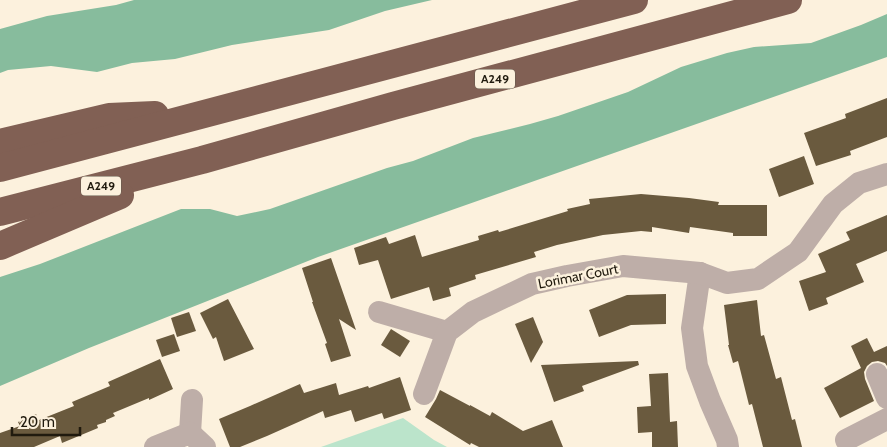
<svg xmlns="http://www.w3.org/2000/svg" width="887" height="447" viewBox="0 0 887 447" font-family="Cabin,sans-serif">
<rect width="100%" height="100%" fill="#fcf1dd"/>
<polygon fill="#bbe4cb" points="403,418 434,440 447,447 321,447"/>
<g fill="#87bc9d">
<polygon points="134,0 432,0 385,11 329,30 232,45 175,59 132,63 97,72 51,66 8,70 0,73 0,29 47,16 116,5"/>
<polygon points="887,14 887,57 318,257 89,348 0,386 0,277 40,264 181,209 210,209 237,216 270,209 387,168 413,161 473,138 530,124 558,116 628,92 681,67 727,53 754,47 811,43 861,25"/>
</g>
<g fill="#6a5a3e">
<polygon points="887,98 887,137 850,151 851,155 816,166 804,133 846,118 845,114"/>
<polygon points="804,156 814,184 779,197 769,169"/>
<polygon points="641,194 689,198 719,202 718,205 767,205 767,236 733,236 733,233 690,227 689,233 652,227 652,232 641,231 603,235 557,245 534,252 536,257 475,275 476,279 449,288 451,296 433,301 429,287 391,299 378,260 359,265 354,248 386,237 389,244 415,235 422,257 479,240 478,236 498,230 499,232 568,211 567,209 590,204 589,199"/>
<polygon points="887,215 887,251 856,264 864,282 826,298 828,304 809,311 799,281 826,272 818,254 850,240 846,232"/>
<polygon points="331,258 356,330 339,319 351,356 331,362 325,344 327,343 312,302 313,302 302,268"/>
<polygon points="666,294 666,324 631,325 599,337 589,310 627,295"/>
<polygon points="228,299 254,349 224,361 216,337 213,339 200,313"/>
<polygon points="757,300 761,336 764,335 776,379 781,377 792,420 795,419 802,447 763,447 752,404 749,405 738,361 733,363 728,345 729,345 724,305"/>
<polygon points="189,312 196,331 177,337 171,318"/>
<polygon points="533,317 543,342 531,363 515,324"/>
<polygon points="391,329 410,341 400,357 381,345"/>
<polygon points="174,334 180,351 162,357 156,340"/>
<polygon points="867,338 874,352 887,346 887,366 885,363 878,361 872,362 867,366 864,372 865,379 874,401 840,418 824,388 861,368 851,346"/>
<polygon points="160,359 173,389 149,400 149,398 113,413 115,416 106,420 106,422 97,425 98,428 62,443 60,436 34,447 0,447 0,433 20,426 18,422 36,414 39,420 74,406 72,402 110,386 108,382"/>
<polygon points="638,361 639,365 582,386 584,391 554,402 541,365"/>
<polygon points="668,373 670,422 677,421 678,447 652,447 652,432 638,433 637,407 651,406 649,374"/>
<polygon points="400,377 411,410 384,419 382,413 355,422 351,410 325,418 323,411 267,436 240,447 230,447 219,419 250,406 300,384 304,393 336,383 339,395 368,386 369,388"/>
<polygon points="440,390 470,406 470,405 490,416 492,412 523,431 552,420 563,447 479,447 471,443 470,445 425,417 436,399"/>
</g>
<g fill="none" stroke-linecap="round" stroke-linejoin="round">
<g stroke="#beaea8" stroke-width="22">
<polyline points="700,273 692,328 697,366 710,401 727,440 728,447"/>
<polyline points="379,312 447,332"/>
<polyline points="877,374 887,398"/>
<polyline points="424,394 447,332 473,312 532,284 567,276 623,266 700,273 727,283 758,279 798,252 833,204 859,183 887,174"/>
<polyline points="190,433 192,400"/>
<polyline points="846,440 887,419"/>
<polyline points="155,447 190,433 205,447"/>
</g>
<g stroke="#816054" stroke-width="28">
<polyline points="0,143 109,117 155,115"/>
<polyline points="0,168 634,0"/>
<polyline points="0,212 202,160 393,106 788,0"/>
<polyline points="0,246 120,195"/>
</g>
</g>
<g text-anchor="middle" stroke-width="5" stroke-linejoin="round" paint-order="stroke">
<g fill="#fcf1dd" stroke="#625a4c" stroke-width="1">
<rect x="475" y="69.5" width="40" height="19" rx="4"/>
<rect x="81" y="176.5" width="40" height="19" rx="4"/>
</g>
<g font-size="12" font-weight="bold" fill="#201a0e">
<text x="495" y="83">A249</text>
<text x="101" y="190">A249</text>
</g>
<g font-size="14" fill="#201a0e" stroke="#fcf1dd">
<text transform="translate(578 276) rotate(-11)" y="5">Lorimar Court</text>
</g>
</g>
<path d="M12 427v8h68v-8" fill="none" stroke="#201a0e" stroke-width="2.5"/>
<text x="20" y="427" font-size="15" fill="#201a0e" stroke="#fcf1dd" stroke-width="4" paint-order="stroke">20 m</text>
</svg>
